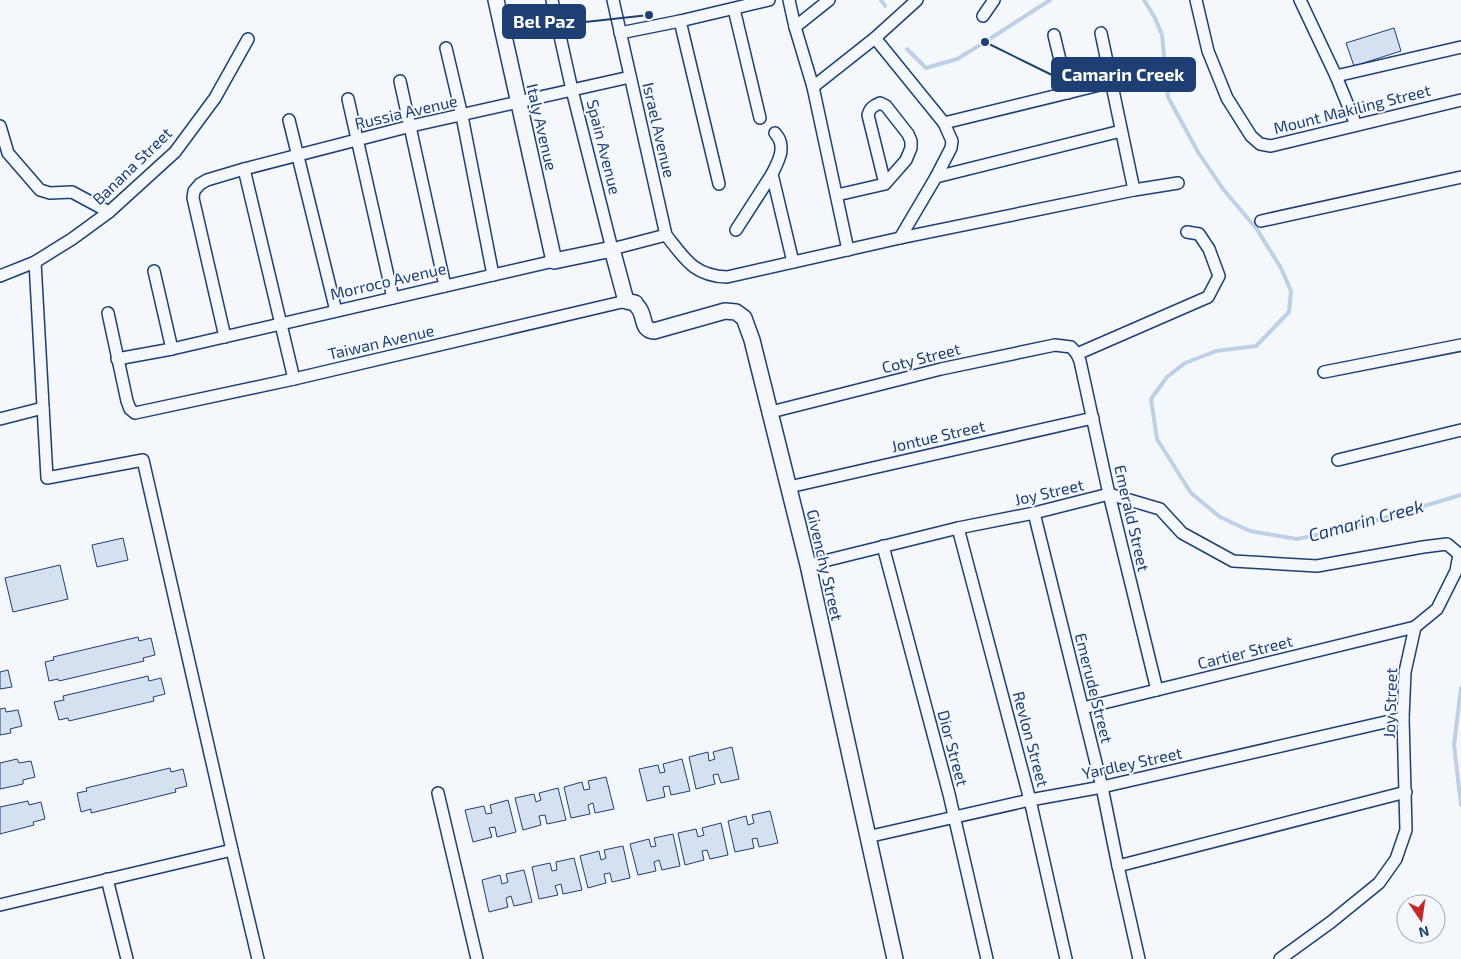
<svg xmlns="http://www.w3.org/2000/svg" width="1461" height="959" viewBox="0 0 1461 959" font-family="'Exo 2',sans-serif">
<rect width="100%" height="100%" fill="#f4f7fb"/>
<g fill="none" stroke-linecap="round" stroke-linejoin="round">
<g stroke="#bed0e5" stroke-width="4">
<polyline points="881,0 885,6"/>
<polyline points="1144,0 1155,18 1162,35 1168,97 1198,152 1223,189 1256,228 1281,268 1291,291 1289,312 1256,346 1216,351 1185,363 1167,377 1151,399 1157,439 1191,493 1220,517 1250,531 1297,539 1350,528 1461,495"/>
<polyline points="907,49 926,68 957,59 985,42 1050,0"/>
<polyline points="1461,688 1454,745 1461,805"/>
</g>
</g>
<g fill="#d5e0f0" stroke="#1d3f73">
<polygon points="1394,28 1401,51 1354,66 1346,43"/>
<polygon points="123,538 128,560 97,567 92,545"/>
<polygon points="60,565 68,599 13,612 5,578"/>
<polygon points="138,637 139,641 151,638 155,655 143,658 144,661 59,681 58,679 49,681 45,662 54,660 53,657"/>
<polygon points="8,670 12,687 0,689 0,672"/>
<polygon points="148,676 149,681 161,678 165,694 153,697 154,701 69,721 68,718 59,720 54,702 64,700 63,696"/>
<polygon points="5,708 6,712 18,710 22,726 10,729 11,733 0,735 0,709"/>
<polygon points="732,747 739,779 721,783 718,774 713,775 715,784 696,789 689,757 708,752 709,761 715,759 713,752"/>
<polygon points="17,759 19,763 31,761 35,777 23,780 23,784 0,789 0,763"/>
<polygon points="682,759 690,791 671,795 669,786 663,787 665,797 647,801 639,769 658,765 660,773 665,772 663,764"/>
<polygon points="170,768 171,772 183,769 187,786 175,789 176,792 91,813 91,809 81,812 77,793 87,791 86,788"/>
<polygon points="606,777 614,809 595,813 593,803 588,805 590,814 571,818 564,787 582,782 584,790 590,789 588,781"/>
<polygon points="558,788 566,820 547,824 545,815 539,816 541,825 523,830 515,798 534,794 536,802 541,800 539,793"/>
<polygon points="508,800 516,832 497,837 495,827 489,828 492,837 473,842 465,810 484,806 486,814 492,813 490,805"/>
<polygon points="28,801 29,805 41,802 45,819 33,822 34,825 0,834 0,807"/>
<polygon points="770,811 778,843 759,847 757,838 752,839 754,848 735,852 728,821 746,816 748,825 754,823 752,815"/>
<polygon points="721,823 728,855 710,859 707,850 702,851 704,860 685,865 678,833 696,829 698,837 704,835 702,828"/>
<polygon points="673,834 680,866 662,870 659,860 654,862 656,871 638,875 630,844 649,839 651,847 656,846 654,838"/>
<polygon points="623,846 630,878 612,882 610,873 604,874 606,883 588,888 580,856 599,851 601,860 606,858 604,850"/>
<polygon points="574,858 582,890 563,894 561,884 555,886 558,895 539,899 532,867 550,863 552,871 557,870 556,862"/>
<polygon points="524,870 532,902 514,906 511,896 506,898 508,907 489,912 482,880 500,875 502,884 508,882 506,874"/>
</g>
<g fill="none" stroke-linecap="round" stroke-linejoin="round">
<g stroke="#1d3f73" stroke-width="14">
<g id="street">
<polyline points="552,0 572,90 612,249 666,235"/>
<path d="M613,0L666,235C685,259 694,276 727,277L900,238L1134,190L1178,183"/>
<polyline points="789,0 795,27 813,87 848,250"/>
<polyline points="1196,0 1208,51 1227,98 1251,136 1260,144 1271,146 1461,100"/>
<polyline points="1300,0 1336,76 1356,125"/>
<polyline points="734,9 760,118"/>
<polyline points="983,16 994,0"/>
<polyline points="680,21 719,184"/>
<polyline points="795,27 829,0"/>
<polyline points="620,33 680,21 769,0"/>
<polyline points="1101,33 1134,190"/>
<polyline points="1054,35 1068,93"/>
<polyline points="875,38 944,123 952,141 951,148 936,177 900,238"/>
<polyline points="446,48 462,116 493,275"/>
<polyline points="1336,76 1461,47"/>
<polyline points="400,81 445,286"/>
<polyline points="813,87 875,38 917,0"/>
<polyline points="348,99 393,298"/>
<polyline points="289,120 336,311"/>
<polyline points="944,123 1112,82"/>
<polyline points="0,126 8,153 40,190 50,193 72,192 109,212"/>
<polyline points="244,169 294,379"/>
<path d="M772,174C779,160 787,146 775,133"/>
<polyline points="936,177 1121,131"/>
<path d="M837,195L885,184L906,160L911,148V141L908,134L886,106L880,103C873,106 870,108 868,115L885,184"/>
<polyline points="1261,221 1461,177"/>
<polyline points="736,230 772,174 793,262"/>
<polyline points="35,262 47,478 143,460 232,850 258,959"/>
<polyline points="154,271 172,349"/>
<polyline points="0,276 35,262 72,239 109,212 175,152 215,98 248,39"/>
<polyline points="108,313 127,401 130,409 135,413 294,379 626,301"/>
<polyline points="225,337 193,198 194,191 200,184 207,180 244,169 411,126 630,77"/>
<polyline points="1077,354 1208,297 1219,276 1209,249 1199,234 1187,232"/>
<polyline points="117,359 172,349 554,261"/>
<polyline points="1324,372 1461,345"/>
<polyline points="771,412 941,369 1055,345 1071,347 1077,354 1080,361 1109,494 1157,690"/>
<polyline points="0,419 43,408"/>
<polyline points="1338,460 1461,430"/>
<polyline points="789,487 1093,418"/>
<polyline points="1034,513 1102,787 1118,866 1139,959"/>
<polyline points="958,528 1030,800 1066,959"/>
<polyline points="883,546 949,794 987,959"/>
<polyline points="808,565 958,528 1034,513 1109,494 1160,509 1182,533 1233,561 1317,566 1423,547 1447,544 1459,554 1456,571 1437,609 1415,627 1405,672 1403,718 1406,830 1396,859 1379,883 1331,922 1280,959"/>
<polyline points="1083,708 1415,627"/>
<polyline points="438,793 477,959"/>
<polyline points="867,837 1030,800 1102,787 1403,718"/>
<polyline points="1118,866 1406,792"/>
<polyline points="107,879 127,959"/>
<polyline points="0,905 232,850"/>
</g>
</g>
<g stroke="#1d3f73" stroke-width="18">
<path id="secondary" d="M496,0L554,261L612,249L626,301L635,303C635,304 640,309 640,310C645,319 642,330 654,331L725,311L736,312L744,318L752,340L808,565L895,959"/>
</g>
<use href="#street" stroke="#f4f7fb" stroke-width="11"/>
<use href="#secondary" stroke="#f4f7fb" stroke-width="15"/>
</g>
<g text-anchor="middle" stroke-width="4" stroke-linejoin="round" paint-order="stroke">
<g font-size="16" fill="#1d3f73" stroke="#f4f7fb">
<text transform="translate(1352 109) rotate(-14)" y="6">Mount Makiling Street</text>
<text transform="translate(406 112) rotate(-13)" y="6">Russia Avenue</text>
<text transform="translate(542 127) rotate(77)" y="6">Italy Avenue</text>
<text transform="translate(659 130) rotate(77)" y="6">Israel Avenue</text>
<text transform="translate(604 147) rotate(76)" y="6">Spain Avenue</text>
<text transform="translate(132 166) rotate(-44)" y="6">Banana Street</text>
<text transform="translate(388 281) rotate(-13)" y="6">Morroco Avenue</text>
<text transform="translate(381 342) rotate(-13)" y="6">Taiwan Avenue</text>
<text transform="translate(921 358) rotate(-14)" y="6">Coty Street</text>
<text transform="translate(938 436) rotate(-13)" y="6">Jontue Street</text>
<text transform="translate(1049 492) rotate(-13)" y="6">Joy Street</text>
<text transform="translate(1132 518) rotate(77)" y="6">Emerald Street</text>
<text transform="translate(825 565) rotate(77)" y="6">Givenchy Street</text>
<text transform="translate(1245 652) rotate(-14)" y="6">Cartier Street</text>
<text transform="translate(1094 688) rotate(76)" y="6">Emerude Street</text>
<text transform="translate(1390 703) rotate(-88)" y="6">Joy Street</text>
<text transform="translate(1031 739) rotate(75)" y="6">Revlon Street</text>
<text transform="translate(953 748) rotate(75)" y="6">Dior Street</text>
<text transform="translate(1132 763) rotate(-12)" y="6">Yardley Street</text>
</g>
<g font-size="18" font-style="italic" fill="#1d3f73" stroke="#f4f7fb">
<text transform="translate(1366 521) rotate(-15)" y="6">Camarin Creek</text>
</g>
</g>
<path fill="none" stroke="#1d3f73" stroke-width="2" d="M649 15L585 22M985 42L1052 75"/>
<g fill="#1d3f73" stroke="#f4f7fb" stroke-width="2">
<circle cx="649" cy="15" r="5"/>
<circle cx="985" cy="42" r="5"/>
</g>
<g fill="#1d3f73" stroke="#1d3f73" stroke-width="2">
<rect x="503" y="5" width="82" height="33" rx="5"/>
<rect x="1052" y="58" width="143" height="33" rx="5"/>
</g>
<g font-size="18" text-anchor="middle" font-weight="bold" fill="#fff">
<text x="544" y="28">Bel Paz</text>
<text x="1123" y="81">Camarin Creek</text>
</g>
<g transform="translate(1421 919) rotate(167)"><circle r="24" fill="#f4f7fb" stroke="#9eadc5"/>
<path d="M0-4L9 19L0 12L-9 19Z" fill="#c62828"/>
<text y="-8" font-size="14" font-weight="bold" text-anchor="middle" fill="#1d3f73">N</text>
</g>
</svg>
